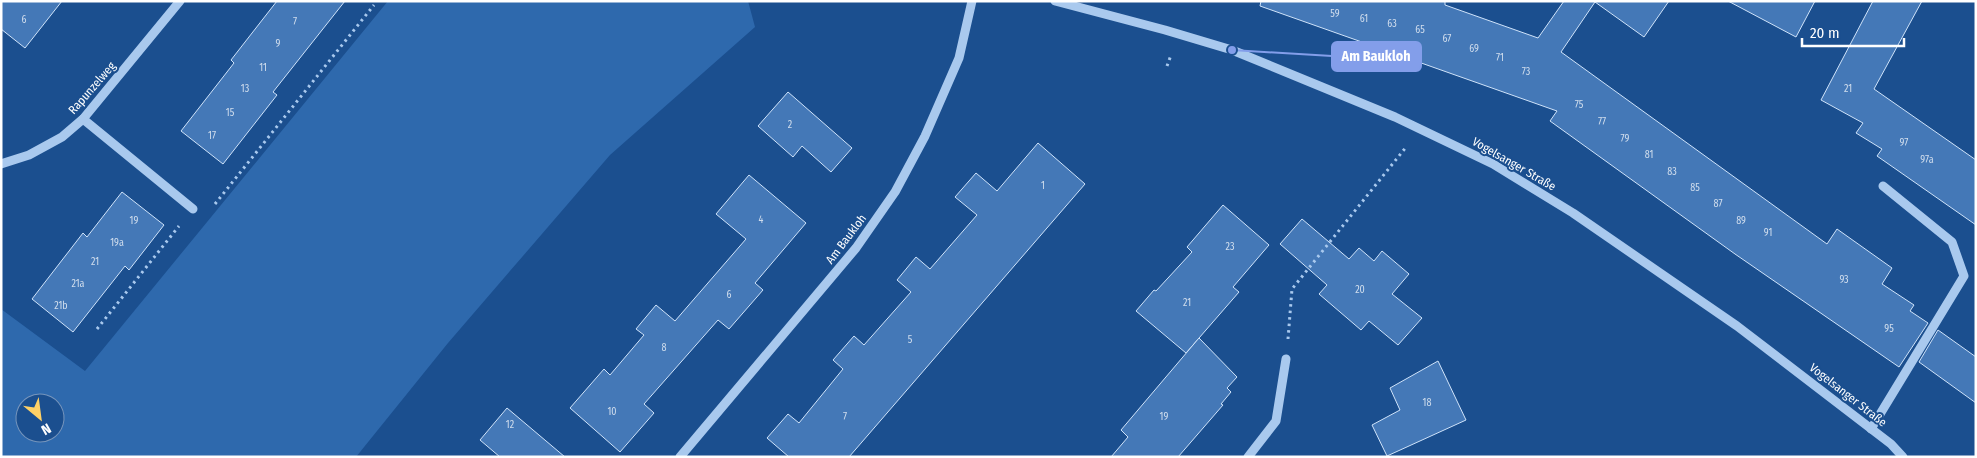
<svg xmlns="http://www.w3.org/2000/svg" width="1977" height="458" viewBox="0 0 1977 458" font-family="'Fira Sans Condensed',sans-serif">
<rect width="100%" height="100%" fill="#1b4f8f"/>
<path fill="#2e69ad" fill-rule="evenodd" d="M388,1H748L755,27L610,155L448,343L356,457H1V309L85,371ZM25,403H55V433H25Z"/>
<g fill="#4478b7" stroke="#cfe3fa">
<polygon points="1,1 62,1 25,48 1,29"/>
<polygon points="277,1 345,1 273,92 277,95 223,164 181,131 234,63 231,60"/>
<polygon points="1261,1 1445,1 1445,5 1538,38 1564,1 1669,1 1644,37 1595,2 1561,52 1827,244 1837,229 1892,268 1882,284 1914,305 1910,311 1928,323 1899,367 1735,254 1550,121 1557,111 1260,6"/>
<polygon points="1728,1 1815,1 1796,37"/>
<polygon points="1873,1 1922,1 1874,89 1976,160 1976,225 1877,156 1882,149 1856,133 1863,123 1821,100"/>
<polygon points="788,92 852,148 831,172 802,146 793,157 758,126"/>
<polygon points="1038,143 1085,184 849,457 789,457 767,438 788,414 799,423 843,369 833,360 854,336 864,345 911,292 897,280 916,257 930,269 977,215 955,197 976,173 997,191"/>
<polygon points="749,175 806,223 755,283 763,290 729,329 718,320 644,404 654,413 620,452 570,408 604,369 610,375 644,335 636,329 656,305 675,321 746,239 716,214"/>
<polygon points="122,192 164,225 129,270 125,266 73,332 32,299 83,233 87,237"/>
<polygon points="1223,205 1269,245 1233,287 1239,292 1186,353 1136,311 1154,290 1156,291 1192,252 1187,247"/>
<polygon points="1302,219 1349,259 1359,248 1374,261 1382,251 1409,274 1392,294 1422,318 1398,345 1369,321 1361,330 1319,294 1327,285 1280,244"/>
<polygon points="1938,330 1976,357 1976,403 1919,362"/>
<polygon points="1199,338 1237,377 1227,388 1231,392 1221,404 1223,405 1178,457 1111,457 1128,437 1121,430"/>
<polygon points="1438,361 1466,420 1387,456 1372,425 1400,410 1390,388"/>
<polygon points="507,408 565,457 500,457 480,440"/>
</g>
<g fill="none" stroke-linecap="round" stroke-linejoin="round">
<g stroke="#a9c9ee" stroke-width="3" stroke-dasharray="2.5 4" stroke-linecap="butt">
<polyline points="1167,66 1171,55"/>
<polyline points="215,204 374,5"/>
<polyline points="97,329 179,226"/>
<polyline points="1288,339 1292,289 1407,146"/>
</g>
<g stroke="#a9c9ee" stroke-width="9">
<polyline points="1055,1 1165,30 1232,50 1395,117 1493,164 1573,213 1737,326 1891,444 1903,457"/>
<polyline points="83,119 193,209"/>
<polyline points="1,164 29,155 62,137 83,119 180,1"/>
<polyline points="1871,429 1964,276 1952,242 1883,186"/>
<polyline points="680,457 856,248 895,192 925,136 959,58 972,1"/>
<polyline points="1248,457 1276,421 1286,359"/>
</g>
</g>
<g text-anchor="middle" stroke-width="4" stroke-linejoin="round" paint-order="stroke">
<g font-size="10" fill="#d0dded">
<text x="1335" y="17">59</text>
<text x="1364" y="22">61</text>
<text x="24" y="23">6</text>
<text x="295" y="25">7</text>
<text x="1392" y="27">63</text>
<text x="1420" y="33">65</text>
<text x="1447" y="42">67</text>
<text x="278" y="47">9</text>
<text x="1474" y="52">69</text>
<text x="1500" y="61">71</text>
<text x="263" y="71">11</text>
<text x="1526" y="75">73</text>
<text x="245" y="92">13</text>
<text x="1848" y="92">21</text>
<text x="1579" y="108">75</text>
<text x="230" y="116">15</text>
<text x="1602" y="125">77</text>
<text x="790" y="128">2</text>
<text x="212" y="139">17</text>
<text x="1625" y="142">79</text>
<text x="1904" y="146">97</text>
<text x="1649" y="158">81</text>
<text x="1927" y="163">97a</text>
<text x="1672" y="175">83</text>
<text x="1043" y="189">1</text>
<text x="1695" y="191">85</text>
<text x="1718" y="207">87</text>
<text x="761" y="223">4</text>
<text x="134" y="224">19</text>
<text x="1741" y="224">89</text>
<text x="1768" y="236">91</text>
<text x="117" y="246">19a</text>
<text x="1230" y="250">23</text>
<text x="95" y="265">21</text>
<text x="1844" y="283">93</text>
<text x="78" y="287">21a</text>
<text x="1360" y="293">20</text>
<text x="729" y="298">6</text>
<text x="1187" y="306">21</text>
<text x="61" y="309">21b</text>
<text x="1889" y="332">95</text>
<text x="910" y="343">5</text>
<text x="664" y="351">8</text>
<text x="1427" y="406">18</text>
<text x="612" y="415">10</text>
<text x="845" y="420">7</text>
<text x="1164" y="420">19</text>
<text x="510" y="428">12</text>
</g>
<g font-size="12" fill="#fff" stroke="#1b4f8f">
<text transform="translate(92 88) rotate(-49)" y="4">Rapunzelweg</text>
<text transform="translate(1514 164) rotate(30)" y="4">Vogelsanger Straße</text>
<text transform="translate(846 239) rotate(-53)" y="4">Am Baukloh</text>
<text transform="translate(1848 395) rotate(38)" y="4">Vogelsanger Straße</text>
</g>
</g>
<path fill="none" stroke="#839eea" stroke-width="2" d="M1232 50L1332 56"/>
<circle fill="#839eea" stroke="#1b4f8f" stroke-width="2" cx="1232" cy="50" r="5"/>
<rect fill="#839eea" stroke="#839eea" stroke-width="2" x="1332" y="42" width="89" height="29" rx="5"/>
<g font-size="14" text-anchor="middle" font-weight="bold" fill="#fff">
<text x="1376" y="61">Am Baukloh</text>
</g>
<rect width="1977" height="458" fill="none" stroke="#ffffff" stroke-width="5"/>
<g transform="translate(40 418) rotate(151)"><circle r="24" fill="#1b4f8f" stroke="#7695bc"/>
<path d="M0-4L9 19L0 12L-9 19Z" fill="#ffd166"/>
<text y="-8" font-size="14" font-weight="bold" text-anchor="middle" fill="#ffffff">N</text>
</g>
<path d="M1802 38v8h102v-8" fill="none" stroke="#ffffff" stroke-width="2.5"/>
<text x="1810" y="38" font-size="15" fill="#ffffff" stroke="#1b4f8f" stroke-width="4" paint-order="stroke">20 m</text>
</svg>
